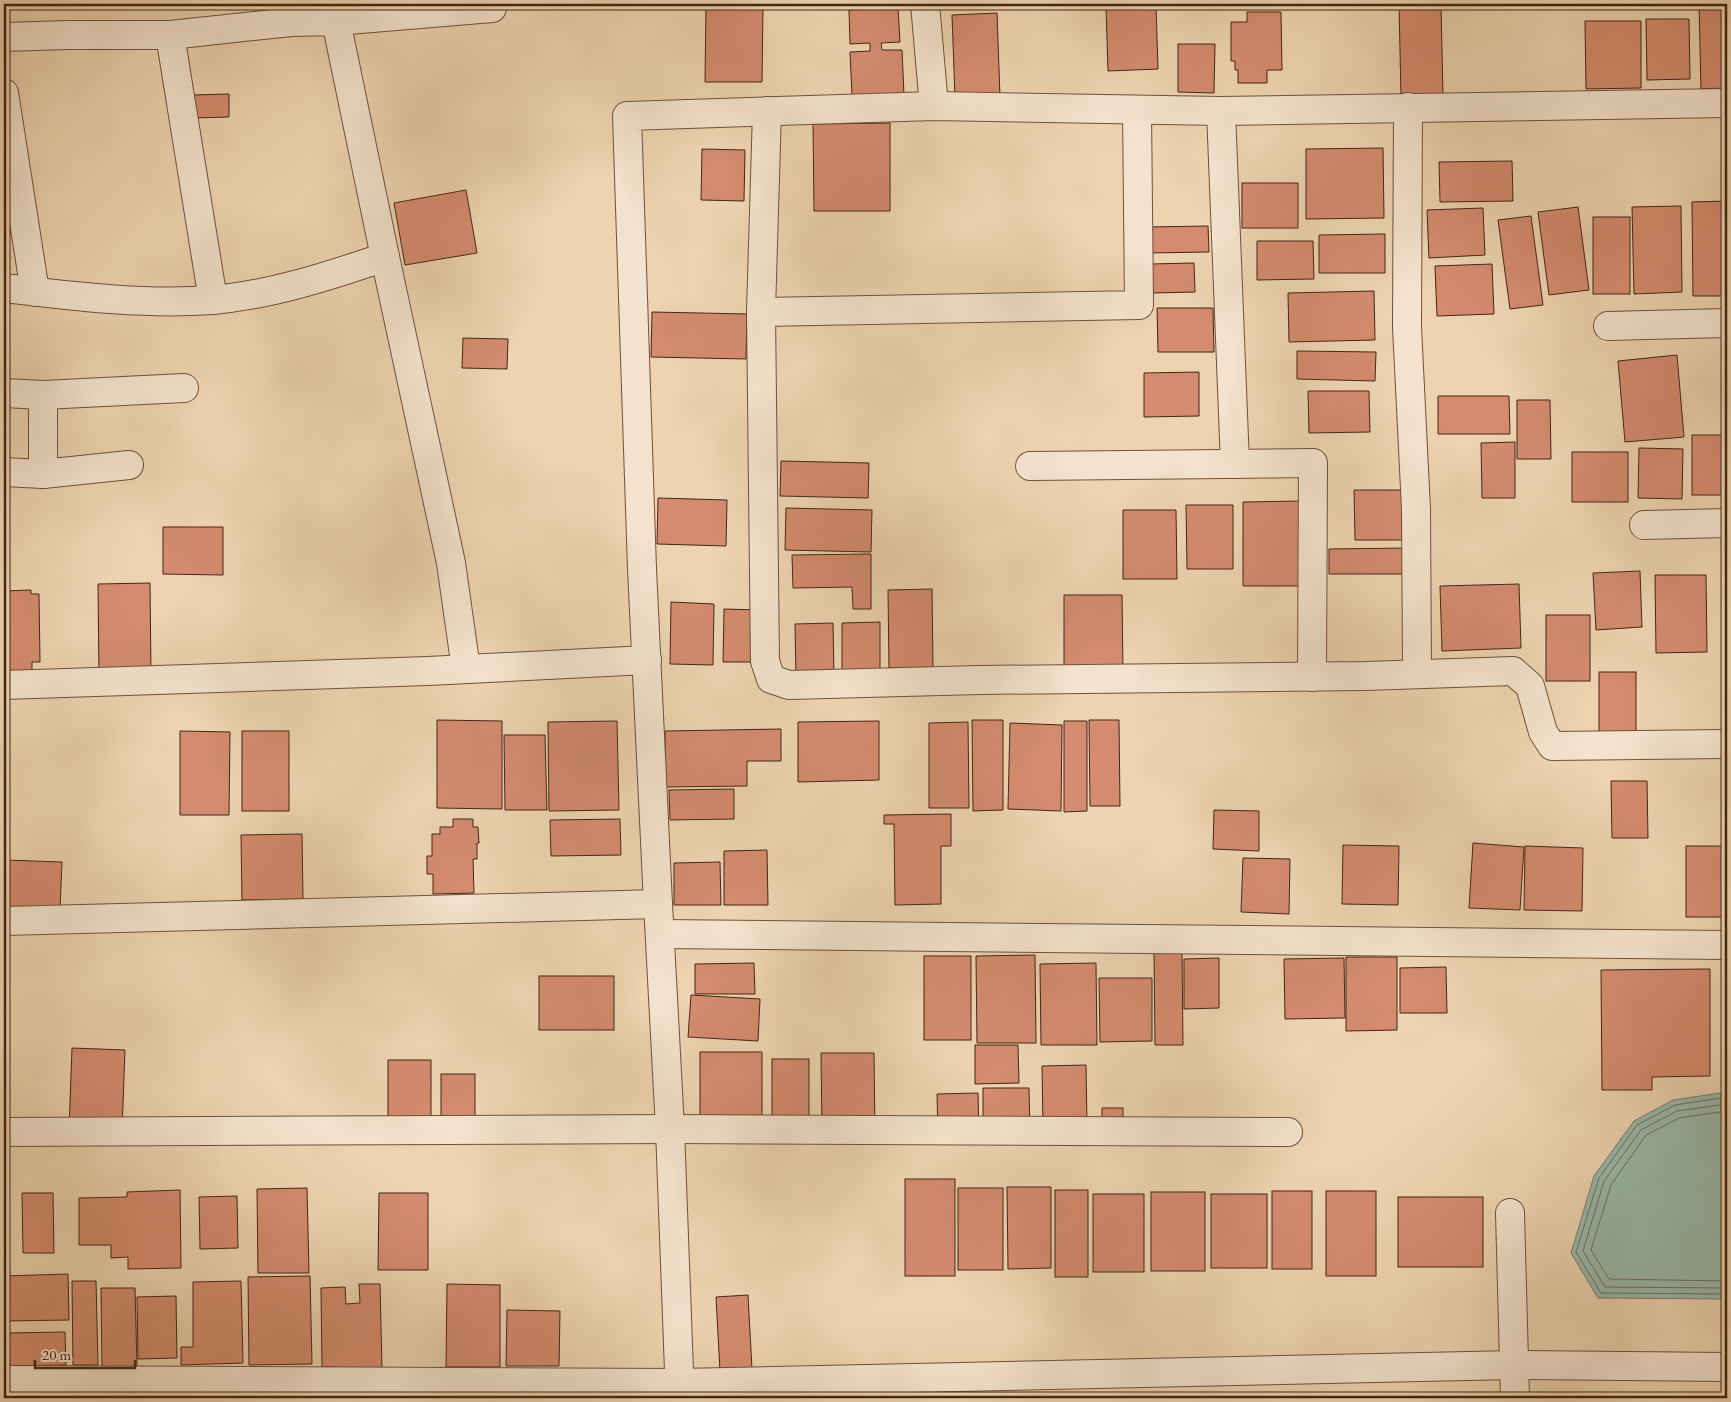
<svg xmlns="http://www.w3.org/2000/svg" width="1731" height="1402" viewBox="0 0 1731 1402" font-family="'EB Garamond',serif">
<rect width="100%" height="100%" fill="#edd3b0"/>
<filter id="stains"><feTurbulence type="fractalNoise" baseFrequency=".004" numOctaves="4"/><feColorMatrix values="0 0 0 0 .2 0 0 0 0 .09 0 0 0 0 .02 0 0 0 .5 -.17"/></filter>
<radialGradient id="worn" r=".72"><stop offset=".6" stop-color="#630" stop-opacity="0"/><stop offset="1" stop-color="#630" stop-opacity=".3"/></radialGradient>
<polygon fill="#99b8ab" stroke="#777e6e" points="1727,1092 1727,1299 1598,1298 1571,1253 1594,1176 1634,1121 1673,1100"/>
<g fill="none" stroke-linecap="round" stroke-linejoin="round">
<g stroke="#6e6f5e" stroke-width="1">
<polyline points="1727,1097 1675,1105 1637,1125 1599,1178 1576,1252 1601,1293 1727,1294"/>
<polyline points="1727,1104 1677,1111 1641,1130 1604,1181 1583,1251 1605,1287 1727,1288"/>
<polyline points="1727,1111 1679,1118 1646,1135 1611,1185 1591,1250 1609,1279 1727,1281"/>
</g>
</g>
<g fill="#d48b6f" stroke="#432612">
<polygon points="706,4 763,4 762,82 705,82"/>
<polygon points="949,4 1003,4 949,5"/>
<polygon points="1399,4 1441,4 1443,96 1401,97"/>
<polygon points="1699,4 1727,4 1727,88 1701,89"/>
<polygon points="1156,6 1158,69 1108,71 1106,8"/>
<polygon points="898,7 900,42 881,43 882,50 902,50 904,95 852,97 850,52 870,51 870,43 850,44 849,10"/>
<polygon points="1247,12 1281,12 1282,70 1267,70 1267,83 1238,83 1238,70 1235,70 1235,61 1231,61 1231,22 1247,22"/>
<polygon points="997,13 1000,97 955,98 952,15"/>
<polygon points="1646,19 1689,19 1690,79 1647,80"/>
<polygon points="1585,21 1641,21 1641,88 1586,89"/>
<polygon points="1178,44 1215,44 1214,93 1178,92"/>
<polygon points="229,94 229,117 192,118 192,95"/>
<polygon points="890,123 890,211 814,211 813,124"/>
<polygon points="1383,148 1384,218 1306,219 1306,149"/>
<polygon points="702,149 745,150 744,201 701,200"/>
<polygon points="1512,161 1513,201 1440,202 1439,162"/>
<rect x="1242" y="183" width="56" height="45"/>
<polygon points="466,190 477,253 405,265 394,203"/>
<polygon points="1727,201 1727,296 1693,296 1692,202"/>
<polygon points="1681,206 1682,292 1634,294 1632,207"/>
<polygon points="1578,207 1589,290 1549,295 1538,212"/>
<polygon points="1483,208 1485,255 1429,258 1427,210"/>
<polygon points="1531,216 1543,305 1510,309 1498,220"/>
<rect x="1593" y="217" width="37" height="77"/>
<polygon points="1208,226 1209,252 1148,253 1148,227"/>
<polygon points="1385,234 1385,273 1319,273 1319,235"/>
<polygon points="1257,241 1313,241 1314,279 1257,280"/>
<polygon points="1194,263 1195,292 1152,293 1151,264"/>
<polygon points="1492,264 1494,314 1437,316 1435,266"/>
<polygon points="1374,291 1375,340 1289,342 1288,293"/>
<polygon points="1157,308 1213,308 1214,352 1158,352"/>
<polygon points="652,312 747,314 746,359 651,357"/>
<polygon points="463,338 508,339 507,369 462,368"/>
<polygon points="1297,351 1376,352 1375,381 1297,379"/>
<polygon points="1677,355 1684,437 1625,442 1618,361"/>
<polygon points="1199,372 1199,416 1144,417 1144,373"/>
<polygon points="1308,391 1369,391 1370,432 1309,433"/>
<polygon points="1438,396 1509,396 1510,434 1438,434"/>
<polygon points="1517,400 1550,400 1551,459 1517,459"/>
<rect x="1692" y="435" width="35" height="60"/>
<polygon points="1515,442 1515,498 1482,498 1481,443"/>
<polygon points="1639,448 1683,449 1682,499 1638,498"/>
<rect x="1572" y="452" width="56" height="50"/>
<polygon points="781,461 869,463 868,498 780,496"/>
<polygon points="1354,490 1402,490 1402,540 1355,540"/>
<polygon points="658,498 727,500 726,546 657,544"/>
<polygon points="1303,501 1304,586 1243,586 1243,502"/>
<polygon points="1186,505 1233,505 1233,569 1187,569"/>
<polygon points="786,508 872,510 871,552 785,550"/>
<polygon points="1123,510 1176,510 1177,579 1123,579"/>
<polygon points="163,527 223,527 223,575 163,574"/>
<polygon points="1407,548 1407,574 1329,574 1329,549"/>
<polygon points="871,554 871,609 853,609 852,587 793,588 792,555"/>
<polygon points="1640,571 1642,627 1596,630 1593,573"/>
<polygon points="1655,575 1706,575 1707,652 1656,653"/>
<polygon points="150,583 151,675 99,677 98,584"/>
<polygon points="1519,584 1521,648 1442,651 1440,586"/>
<polygon points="932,589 933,668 889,668 888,590"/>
<polygon points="31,590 31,594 39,594 40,662 32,662 32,673 4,673 4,591"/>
<polygon points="1064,595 1122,595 1123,672 1064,673"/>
<polygon points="671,602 714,604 713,665 670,664"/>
<polygon points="724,609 759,610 758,662 723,662"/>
<rect x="1546" y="615" width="44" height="66"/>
<polygon points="880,622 880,675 842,676 842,623"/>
<polygon points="833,623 834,676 796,676 795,624"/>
<rect x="1599" y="672" width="37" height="65"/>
<polygon points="437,720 502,721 502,809 437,808"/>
<polygon points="972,720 1003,720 1003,810 973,811"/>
<polygon points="1089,720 1119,720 1120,806 1090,806"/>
<polygon points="617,721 619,810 549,811 548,722"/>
<polygon points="879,721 879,780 798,782 798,722"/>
<polygon points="1064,721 1087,721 1087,811 1064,812"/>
<polygon points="968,722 969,808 929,808 929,723"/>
<polygon points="1010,723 1062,725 1061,811 1008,809"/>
<polygon points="781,729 781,761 747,761 747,786 665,787 665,731"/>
<polygon points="180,731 230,732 229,815 180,815"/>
<rect x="242" y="731" width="47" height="80"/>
<polygon points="504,735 545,735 547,810 505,810"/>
<polygon points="1611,781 1647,781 1648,838 1612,838"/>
<polygon points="734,789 734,819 670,820 669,790"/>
<polygon points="1214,810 1259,811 1259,851 1213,849"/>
<polygon points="951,814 951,846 941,846 941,904 895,905 894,824 884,824 884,815"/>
<polygon points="453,819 473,819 473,827 478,827 479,843 477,843 477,859 473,859 474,893 433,894 433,874 427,874 427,856 432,856 432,834 440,834 440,827 453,827"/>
<polygon points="620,819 621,855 551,856 550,820"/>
<polygon points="302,834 303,899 242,900 241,835"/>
<polygon points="1473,843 1524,847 1520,910 1469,908"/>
<polygon points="1343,845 1399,846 1398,905 1342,904"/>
<polygon points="1525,846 1583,848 1582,911 1524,910"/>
<rect x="1686" y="846" width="41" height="71"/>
<polygon points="767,850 768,905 724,905 724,851"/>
<polygon points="1243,858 1290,859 1289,914 1241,912"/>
<polygon points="4,860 62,862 60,909 4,906"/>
<polygon points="720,862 721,905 674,905 674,863"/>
<polygon points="1182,951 1183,1045 1155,1045 1154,952"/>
<polygon points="1035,955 1036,1043 977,1043 976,956"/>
<rect x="924" y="956" width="47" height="84"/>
<polygon points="1346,957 1397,957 1397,1030 1346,1031"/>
<polygon points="1219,958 1219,1008 1184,1009 1184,959"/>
<polygon points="1344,958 1345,1018 1285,1019 1284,959"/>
<polygon points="754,963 755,994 695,994 695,964"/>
<polygon points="1096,963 1097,1045 1041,1045 1040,964"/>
<polygon points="1446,967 1447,1013 1400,1013 1400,968"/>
<polygon points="1710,969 1710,1076 1652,1077 1652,1090 1602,1090 1601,970"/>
<rect x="539" y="976" width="75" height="54"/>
<polygon points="1099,978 1152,978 1152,1041 1100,1042"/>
<polygon points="691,995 760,999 758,1041 688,1037"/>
<polygon points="975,1045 1018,1045 1019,1083 975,1084"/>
<polygon points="72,1048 125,1050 122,1131 69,1130"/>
<rect x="700" y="1052" width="62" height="74"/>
<polygon points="821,1053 874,1053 875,1135 822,1135"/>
<rect x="772" y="1059" width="37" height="66"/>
<rect x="388" y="1060" width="43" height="68"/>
<polygon points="1086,1065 1087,1125 1043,1125 1042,1066"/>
<rect x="441" y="1074" width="34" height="53"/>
<polygon points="983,1088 1029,1088 1030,1134 983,1134"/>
<polygon points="978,1093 979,1138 938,1138 937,1094"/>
<rect x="1102" y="1108" width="21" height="33"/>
<rect x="905" y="1179" width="50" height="97"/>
<polygon points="1007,1187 1051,1187 1051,1268 1008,1269"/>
<polygon points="307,1188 309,1273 258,1273 257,1189"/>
<rect x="958" y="1188" width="45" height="82"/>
<polygon points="180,1190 181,1268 128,1269 128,1257 111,1258 111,1245 79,1245 79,1198 127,1197 127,1192"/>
<rect x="1055" y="1190" width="33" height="87"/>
<rect x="1272" y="1191" width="40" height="78"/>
<rect x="1326" y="1191" width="50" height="85"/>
<rect x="1151" y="1192" width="54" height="79"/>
<polygon points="22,1193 53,1193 54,1253 23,1253"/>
<polygon points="379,1193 428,1193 428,1270 378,1270"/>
<rect x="1093" y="1194" width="51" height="78"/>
<rect x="1211" y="1194" width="56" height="74"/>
<polygon points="237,1196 238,1248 200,1249 199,1197"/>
<rect x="1398" y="1197" width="85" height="70"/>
<polygon points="68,1274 69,1320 6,1321 5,1276"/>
<polygon points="310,1276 312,1364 249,1365 248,1277"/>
<polygon points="72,1281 96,1281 98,1365 73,1365"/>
<polygon points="241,1281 243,1363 181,1365 181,1347 193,1347 193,1282"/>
<polygon points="359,1284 380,1284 382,1369 337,1370 337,1367 322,1367 321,1288 345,1287 346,1304 360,1303"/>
<polygon points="447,1284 500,1285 500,1367 446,1367"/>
<polygon points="101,1288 135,1288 137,1367 102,1368"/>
<polygon points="748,1295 752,1369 720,1371 716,1297"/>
<polygon points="176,1296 177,1358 138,1359 137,1297"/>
<polygon points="507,1310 560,1311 559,1366 506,1366"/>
<polygon points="65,1332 66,1365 6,1366 5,1333"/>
</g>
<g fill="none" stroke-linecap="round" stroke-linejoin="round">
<g stroke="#6e513a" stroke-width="30">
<g id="minor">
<polyline points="925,4 934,106"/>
<polyline points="336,21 492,8"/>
<polyline points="170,35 213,300"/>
<path d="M4,37L68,35H170L291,22L336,21L385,257C329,276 271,295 212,300C142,305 73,296 4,288"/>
<polyline points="4,93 35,292"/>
<polyline points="1408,107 1407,327 1416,509 1417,674"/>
<polyline points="767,111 761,312 765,661 771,679 789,685 980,680 1365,676 1513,671 1530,686 1543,732 1552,746 1727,744"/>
<polyline points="1221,111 1235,464"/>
<polyline points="385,257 451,563 466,669"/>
<polyline points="761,312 1139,305 1137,110"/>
<polyline points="1608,326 1727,323"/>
<polyline points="4,393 43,395 43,474"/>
<polyline points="43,395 184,388"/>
<polyline points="1030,466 1313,463 1312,677"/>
<polyline points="4,472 43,474 129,465"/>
<polyline points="1644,525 1727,523"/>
<polyline points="4,685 428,671 647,660"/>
<polyline points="4,921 658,904"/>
<polyline points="660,934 1727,945"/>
<polyline points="4,1132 670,1129 1288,1132"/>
<polyline points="1510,1213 1515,1398"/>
<polyline points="4,1380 680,1383 1515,1365 1727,1367"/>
<polyline points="680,1398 670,1129 658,904 642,569 627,116 934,106 1221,111 1727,103"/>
</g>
</g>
<use href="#minor" stroke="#f3e2cc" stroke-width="28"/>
</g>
<rect width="1731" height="1402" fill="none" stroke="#edd3b0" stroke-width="20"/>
<rect x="5" y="5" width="1721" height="1392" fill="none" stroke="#432612" stroke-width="2.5"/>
<rect x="10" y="10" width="1711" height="1382" fill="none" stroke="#432612"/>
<path d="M35 1360v8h100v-8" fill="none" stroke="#432612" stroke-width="2.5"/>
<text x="42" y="1360" font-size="15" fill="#432612" stroke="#f3e2cc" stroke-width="4" paint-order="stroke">20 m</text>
<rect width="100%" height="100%" filter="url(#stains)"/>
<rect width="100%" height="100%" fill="url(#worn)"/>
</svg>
